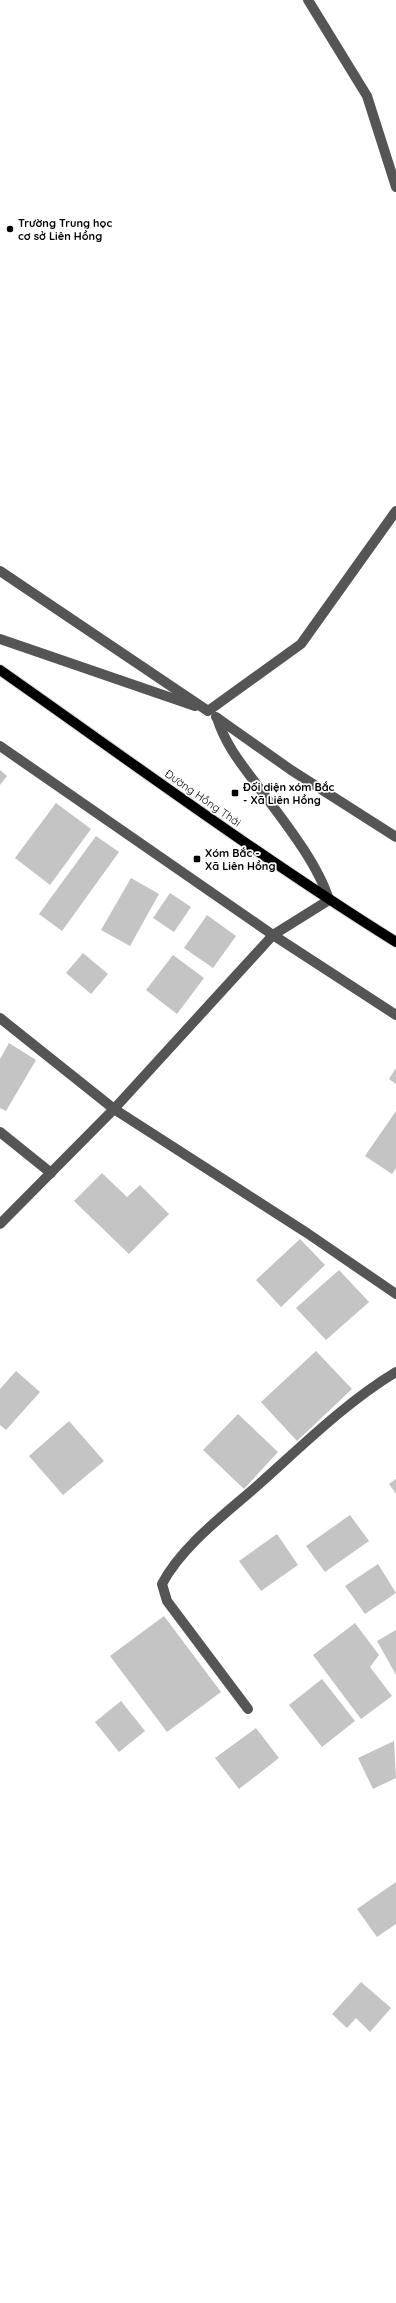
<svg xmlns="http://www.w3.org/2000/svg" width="396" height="2303" viewBox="0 0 396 2303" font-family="Quicksand,sans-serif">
<rect width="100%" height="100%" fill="#fff"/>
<g fill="#c4c4c4">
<polygon points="0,770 7,776 0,785"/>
<polygon points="56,803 91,829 50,885 15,858"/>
<polygon points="96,836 119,852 62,931 39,914"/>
<polygon points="131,878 159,894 130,946 101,930"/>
<polygon points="170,893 191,907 174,932 153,918"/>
<polygon points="207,915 236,936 213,968 184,948"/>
<polygon points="83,953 108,974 91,994 66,973"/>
<polygon points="173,955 204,978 177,1014 146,990"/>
<polygon points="9,1043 36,1060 6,1111 0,1108 0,1059"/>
<polygon points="396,1068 396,1084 389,1079"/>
<polygon points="396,1111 396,1168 392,1174 365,1156"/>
<polygon points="102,1173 127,1197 140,1185 169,1214 129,1254 74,1201"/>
<polygon points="300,1239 325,1265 281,1307 256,1280"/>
<polygon points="339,1270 369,1302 326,1340 296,1308"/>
<polygon points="316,1351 352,1389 297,1441 261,1402"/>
<polygon points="16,1371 40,1392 6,1430 0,1425 0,1389"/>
<polygon points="238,1414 278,1452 244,1489 203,1450"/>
<polygon points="69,1421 104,1461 63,1495 29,1456"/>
<polygon points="396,1479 396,1494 389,1484"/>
<polygon points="350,1515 369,1541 325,1572 306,1546"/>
<polygon points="277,1534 298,1565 261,1591 239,1561"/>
<polygon points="378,1564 396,1593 365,1614 345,1586"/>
<polygon points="164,1616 221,1692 167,1732 110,1656"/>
<polygon points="355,1623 379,1655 370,1667 392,1696 361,1719 313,1655"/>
<polygon points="396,1630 396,1675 377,1641"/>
<polygon points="322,1679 355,1721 322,1747 289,1705"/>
<polygon points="121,1701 145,1731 119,1752 95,1722"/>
<polygon points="256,1728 279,1758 239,1789 215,1758"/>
<polygon points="394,1741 396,1778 373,1789 358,1758"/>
<polygon points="396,1882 396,1924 377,1937 357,1909"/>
<polygon points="361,1982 391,2008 370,2032 356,2018 347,2028 332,2014"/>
</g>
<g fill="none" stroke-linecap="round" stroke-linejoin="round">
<g stroke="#dbdbdb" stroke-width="12">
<path id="major" d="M0,670C131,762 260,857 396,942"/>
</g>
<g stroke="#555" stroke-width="10">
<polyline points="308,0 367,96 396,187"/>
<polyline points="0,571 208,711 301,644 396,511"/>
<polyline points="0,639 195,706"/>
<polyline points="216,717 291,770 396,837"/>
<polyline points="0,746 273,935 396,1015"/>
<polyline points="0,1018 114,1109 307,1233 396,1294"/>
<polyline points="0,1132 51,1173"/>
<path d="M0,1224L114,1109L273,935L329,900C317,861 279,815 254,781C238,760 225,743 217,718"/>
<path d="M248,1709L167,1601L162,1584C182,1546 225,1514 257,1486C302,1446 345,1403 396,1372"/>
</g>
<use href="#major" stroke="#000" stroke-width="10"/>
</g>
<g fill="#000" stroke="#fff" stroke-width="1.5">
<circle cx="10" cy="229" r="4"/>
<rect x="231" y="789" width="8" height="8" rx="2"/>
<rect x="193" y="855" width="8" height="8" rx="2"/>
</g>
<g text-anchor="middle" stroke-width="3.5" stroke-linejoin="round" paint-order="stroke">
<g font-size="11" font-weight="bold" fill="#000" stroke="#fff" text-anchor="start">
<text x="18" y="227">Trường Trung học<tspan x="18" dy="13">cơ sở Liên Hồng</tspan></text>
<text x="243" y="791">Đối diện xóm Bắc<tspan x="243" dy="13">- Xã Liên Hồng</tspan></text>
<text x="205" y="857">Xóm Bắc -<tspan x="205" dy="13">Xã Liên Hồng</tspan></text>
</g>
<g font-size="11" fill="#000" stroke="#fff">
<text transform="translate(203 798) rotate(35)" y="4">Đường Hồng Thái</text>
</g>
</g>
</svg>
